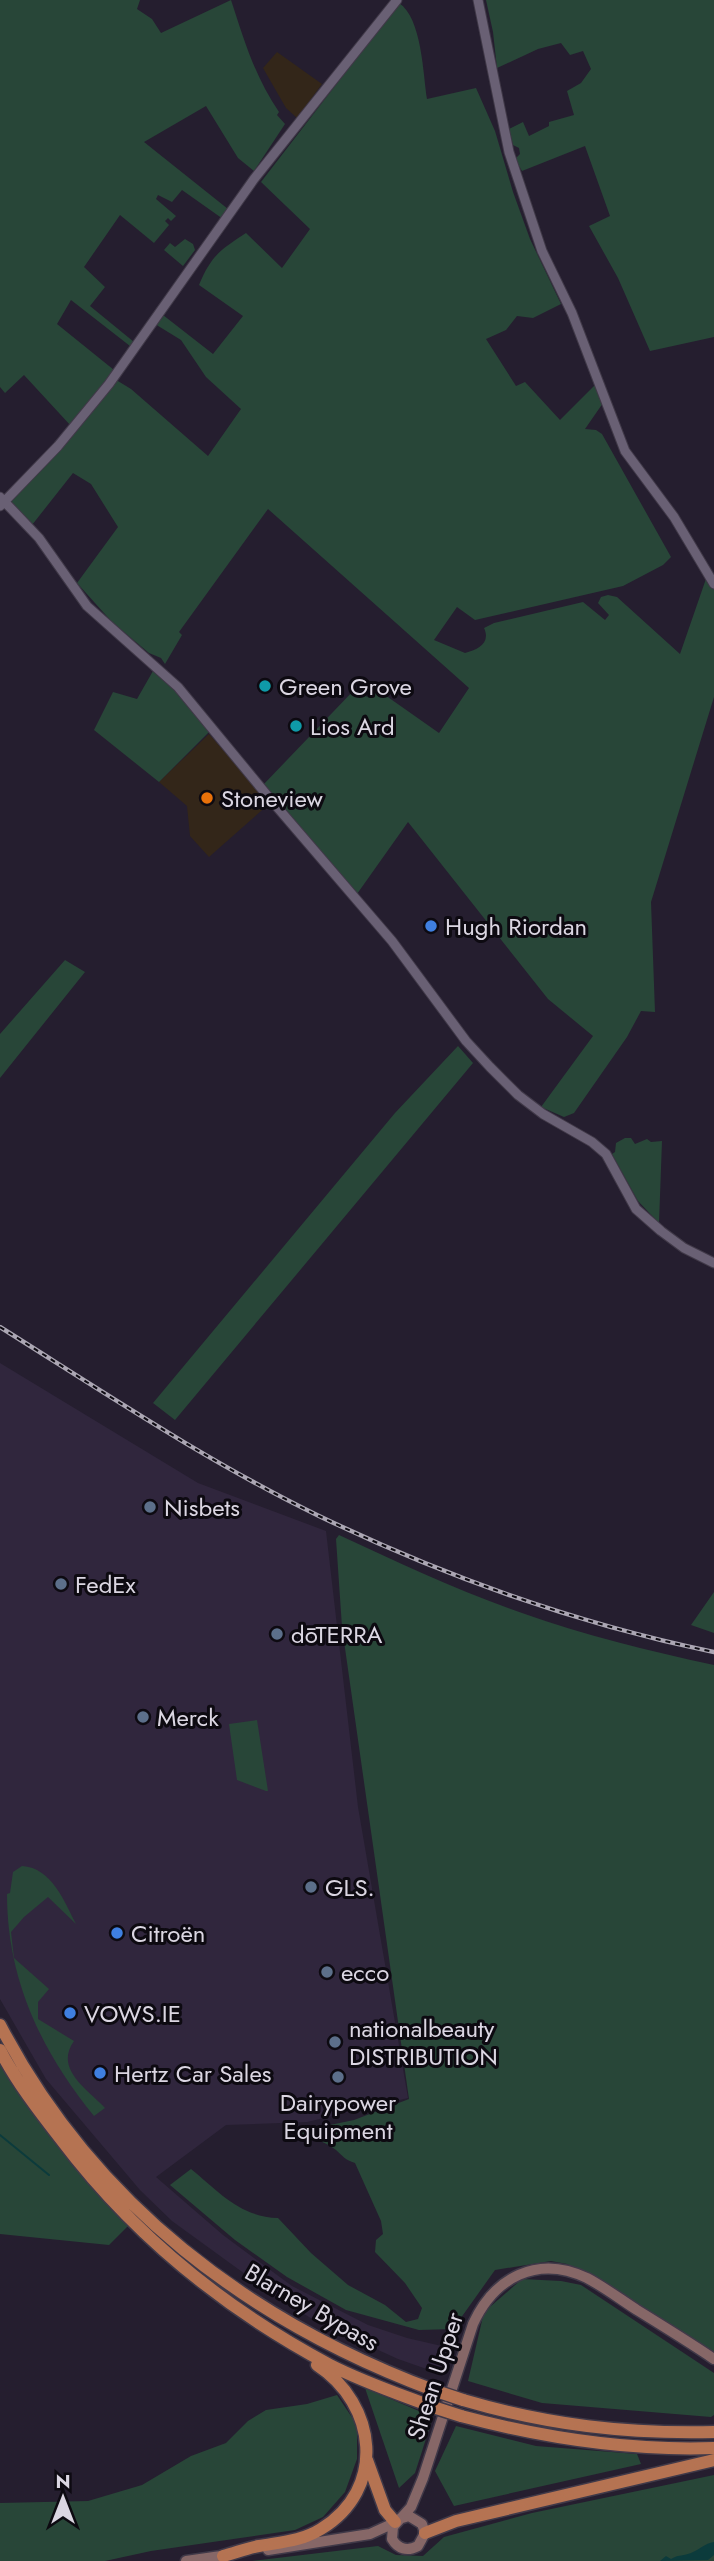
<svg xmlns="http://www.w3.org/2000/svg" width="714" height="2561" font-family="Jost,sans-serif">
<rect width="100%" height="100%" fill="#251e2f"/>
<path fill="#332619" d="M277 52 322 84 297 118 286 108 263 68Z
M209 734 270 803 209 857 190 836 187 806 159 782Z"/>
<path fill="#30263d" d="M0 1363 198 1483 326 1531 358 1807 408 2098 307 2122 226 2125 156 2177 223 2235 292 2286 368 2325 407 2338 446 2347 438 2373 398 2359 319 2323 281 2300 172 2221 140 2190 46 2079 0 1999Z"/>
<path fill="#284638" d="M0 0H140L137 9 152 19 161 33 231 0C244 40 255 77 279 112L277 115 285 124 254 171 238 158 206 106 144 142 228 209 223 219 182 190 172 202 158 195 156 199 176 216 171 221 168 218 165 221 169 225 154 243 120 215 84 267 105 287 90 306 134 342 130 346 71 300 57 324 114 370 71 426 24 375 5 393 0 387Z
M486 0H714V337L650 351 618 278 589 226 610 216 585 146 522 171 515 159 520 154 519 148 513 145 509 129 523 122 529 136 549 126V122L574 115 567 91 581 83 591 69 583 51 570 55 561 43 538 49 497 68 493 32Z
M399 3C422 18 423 74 427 99L476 88 495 131 513 192 530 239 561 304 533 318 517 316 506 330 486 339 516 386 525 382 560 420 596 384 603 403 585 429 596 430 602 434 671 557 663 565 623 586 475 620 457 607 434 640 465 653C478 650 491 643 484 628L494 623 583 602 605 620 609 615 598 603 601 597 608 595 617 597 680 654 708 573 714 584V697L651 902 655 1012 641 1011 627 1037 574 1113 564 1117 541 1107 593 1036 548 999 408 822 357 894 264 784 356 688 367 697 375 688 439 733 469 688 268 509 179 632 182 635 165 664 161 658 149 653 112 622 77 583 118 527 91 484 73 473 32 525 12 505V500L61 450 113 378 131 389 208 456 241 409 206 377 181 340 155 324 163 315 213 354 243 316 199 285C211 256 220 250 246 233L282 268 310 229 261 182Z
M185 239 193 244 195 250 183 266 164 250 170 243 175 247Z
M153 671 175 690 209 732 159 782 94 730 113 692 137 699Z
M65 960 85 972 0 1078V1034Z
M458 1046 473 1063 175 1420 153 1403 395 1113Z
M625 1138H631L635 1144 647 1139 651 1142 662 1141 659 1223 638 1201 612 1154 615 1152 616 1143Z
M339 1535C399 1563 459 1591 522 1613 584 1635 649 1651 714 1665V2353L581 2271 567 2264 551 2261 495 2270 453 2329 419 2330 346 2310 287 2277 235 2240 170 2185 191 2169C218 2191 240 2217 278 2218L311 2253 348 2285 385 2305 406 2322 418 2319 422 2308 405 2283 375 2252 376 2240 383 2234 381 2221 355 2163C345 2160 343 2156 336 2150 324 2141 310 2137 296 2132L354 2120 409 2099 342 1627 336 1539Z
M714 1592V1633L691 1625Z
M257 1720 268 1791H266L237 1780 229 1724Z
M22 1866C52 1868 64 1901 76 1924L48 1897 24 1917 11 1932 14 1958 49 1989 38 2002V2019L74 2041C54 2069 87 2089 105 2108L94 2116C41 2051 7 1979 7 1894L10 1893 13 1872Z
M0 2059C40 2117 79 2175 129 2225L109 2245 0 2234Z
M522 2279 561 2281 581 2285 714 2373V2415L711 2417 542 2403 468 2381 484 2312Z
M365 2388 433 2417 415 2473 399 2488Z
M337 2395 357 2425V2459L345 2492 323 2517 295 2530 151 2551 105 2561H0V2503L88 2501 142 2485 191 2456 226 2443 248 2421 266 2410 307 2404Z
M456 2426 536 2446 637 2454 641 2464 454 2506 435 2471Z
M714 2475V2561H252L378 2546 396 2555 423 2556 444 2537 532 2513Z"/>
<path fill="#0c3b3c" d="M714 2542V2555L708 2560 660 2561 666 2556 671 2559C679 2554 686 2556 693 2552 702 2548 704 2544 714 2542Z"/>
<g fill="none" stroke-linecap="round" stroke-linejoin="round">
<path stroke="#0c3b3c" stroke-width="2" d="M0 2135 49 2175"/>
<g stroke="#403948" stroke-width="11">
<path id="tertiary" d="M478 0 509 152 542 251 572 313 625 451 674 517 714 584
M0 497 39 538 87 606 178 687 271 800 392 941 466 1041 490 1067 518 1095 543 1114 592 1142 606 1154 636 1209 661 1231 684 1248 714 1263
M0 506 58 446 109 384 254 179 397 0"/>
</g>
<g stroke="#403948" stroke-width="13">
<path id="secondary" d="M399 2519 409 2516 422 2524 425 2533 418 2546C407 2552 398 2549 392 2539L393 2527 411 2507 423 2478 473 2324C494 2278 537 2254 587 2278 604 2287 620 2299 637 2310 663 2326 689 2342 714 2359
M268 2550 370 2534 394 2523
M186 2561 228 2555"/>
</g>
<g stroke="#403948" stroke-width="15">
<path id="trunk" d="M0 2025C93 2204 250 2322 436 2391
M0 2050C16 2081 38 2110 60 2138 133 2235 223 2308 330 2365 363 2382 399 2394 433 2407
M463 2400C548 2425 626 2434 714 2432
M461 2416C544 2438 628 2451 714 2448
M367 2460 385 2510 395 2522
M425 2533 456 2521 714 2460
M223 2556C235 2553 247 2548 259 2546 281 2542 302 2541 321 2529 387 2489 377 2404 317 2365"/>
</g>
<use href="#tertiary" stroke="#696074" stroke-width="9"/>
<use href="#secondary" stroke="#866767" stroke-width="10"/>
<use href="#trunk" stroke="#b57352" stroke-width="12"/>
<g stroke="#aba6b3" stroke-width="4.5">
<path id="rail" d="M0 1327C105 1393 208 1462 319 1516 444 1576 578 1624 714 1652"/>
</g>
<use href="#rail" stroke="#0d0a11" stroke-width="2" stroke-dasharray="5" stroke-linecap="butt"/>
<g stroke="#403948" stroke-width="15" stroke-linecap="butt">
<path id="trunk-bridge" d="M436 2391 463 2400
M433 2407 461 2416"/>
</g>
<use href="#trunk-bridge" stroke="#b57352" stroke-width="12"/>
</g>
<g fill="#0f9aa8" stroke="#0d0a11" stroke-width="2.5">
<circle cx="265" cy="686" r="7"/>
<circle cx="296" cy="726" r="7"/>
</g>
<circle fill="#e8710a" stroke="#0d0a11" stroke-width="2.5" cx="207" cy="798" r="7"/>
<g fill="#3f7fe0" stroke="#0d0a11" stroke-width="2.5">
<circle cx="431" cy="926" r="7"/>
<circle cx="117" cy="1933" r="7"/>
<circle cx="70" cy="2013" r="7"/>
<circle cx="100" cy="2073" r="7"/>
</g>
<g fill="#5c6f8a" stroke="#0d0a11" stroke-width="2.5">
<circle cx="150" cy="1507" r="7"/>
<circle cx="61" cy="1584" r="7"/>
<circle cx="277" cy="1634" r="7"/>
<circle cx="143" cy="1717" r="7"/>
<circle cx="311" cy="1887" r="7"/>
<circle cx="327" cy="1972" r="7"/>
<circle cx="335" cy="2042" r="7"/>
<circle cx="338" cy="2077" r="7"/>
</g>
<g text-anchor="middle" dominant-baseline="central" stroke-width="6" stroke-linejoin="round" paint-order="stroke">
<g font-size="24" fill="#dbd6e2" stroke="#0d0a11" text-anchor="start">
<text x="279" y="686">Green Grove</text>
<text x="310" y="726">Lios Ard</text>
<text x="221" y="798">Stoneview</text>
<text x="445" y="926">Hugh Riordan</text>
<text x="164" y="1507">Nisbets</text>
<text x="75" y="1584">FedEx</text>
<text x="291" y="1634">dōTERRA</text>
<text x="157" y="1717">Merck</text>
<text x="325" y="1887">GLS.</text>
<text x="131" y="1933">Citroën</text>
<text x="341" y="1972">ecco</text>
<text x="84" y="2013">VOWS.IE</text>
<text x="349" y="2028">nationalbeauty<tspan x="349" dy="28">DISTRIBUTION</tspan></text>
<text x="114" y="2073">Hertz Car Sales</text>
<text x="338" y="2102" text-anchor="middle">Dairypower<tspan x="338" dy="28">Equipment</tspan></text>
</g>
<g font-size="24" fill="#dbd6e2" stroke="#0d0a11">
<text transform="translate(312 2307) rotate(30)">Blarney Bypass</text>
<text transform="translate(435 2376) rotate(-72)">Shean Upper</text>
</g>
</g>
<g transform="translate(63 2498)" stroke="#0d0a11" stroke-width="5" paint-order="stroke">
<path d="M0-5L12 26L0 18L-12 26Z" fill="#dbd6e2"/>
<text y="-10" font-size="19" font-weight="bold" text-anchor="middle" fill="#dbd6e2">N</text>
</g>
</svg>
